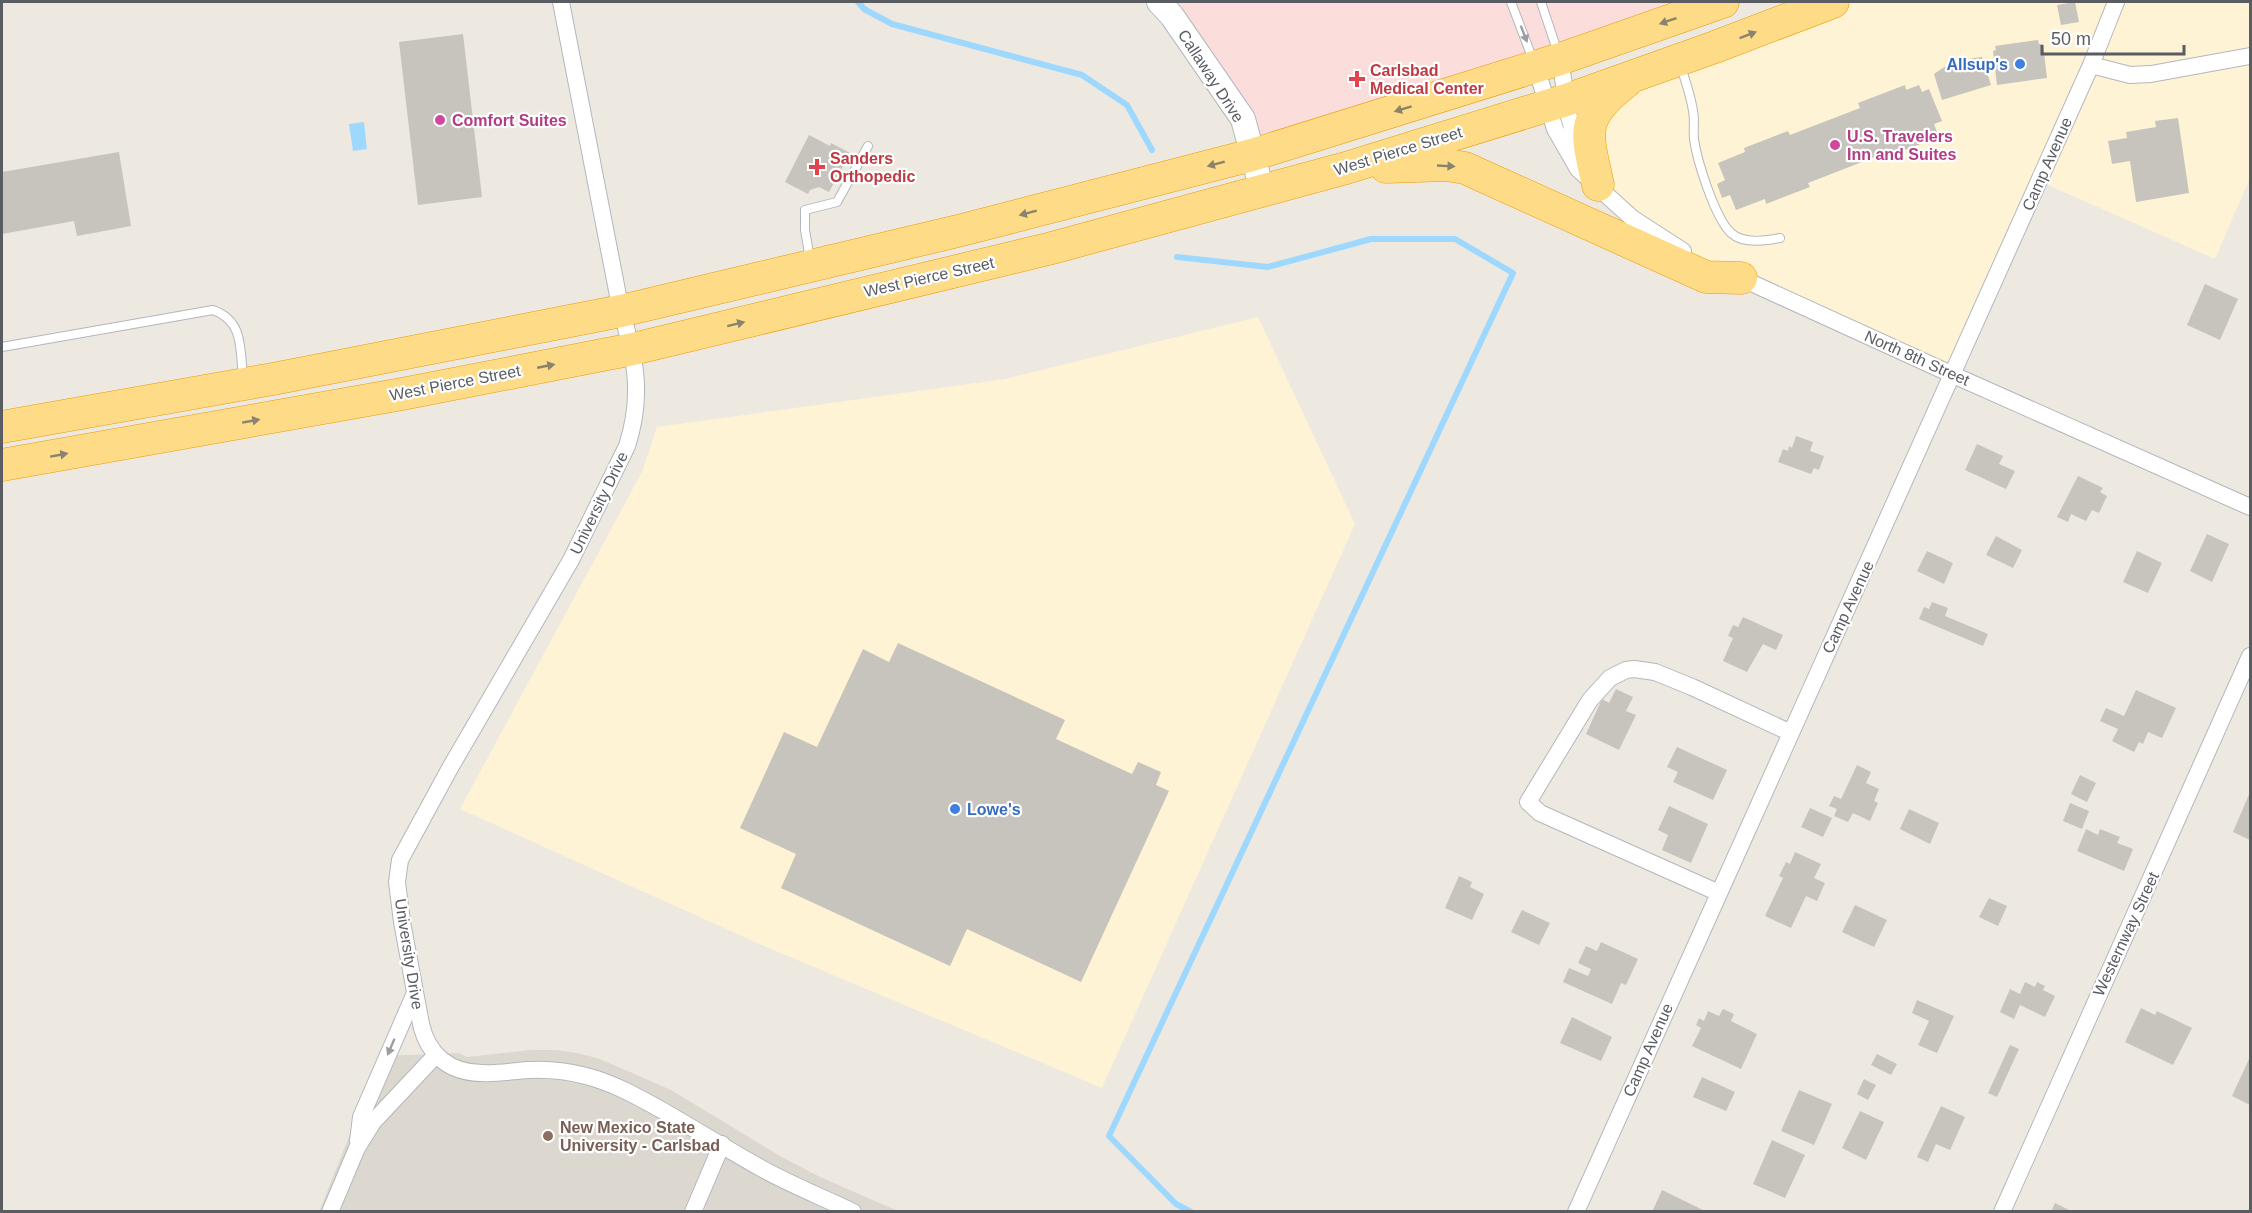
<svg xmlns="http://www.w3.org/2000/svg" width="2252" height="1213" font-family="Helvetica,sans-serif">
<rect width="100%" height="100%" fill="#ede9e1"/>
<path fill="#fef3d4" d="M1833 2H2250V178L2215 259 2039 181 1951 374 1683 251 1616 204 1593 117 1601 104Z
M1258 317 1355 524 1102 1088 764 946 460 809 642 472 657 427 1005 379Z"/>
<path fill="#ddd8cf" d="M531 1050H556L577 1053 597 1058 630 1072 671 1090 780 1156 818 1176 898 1211 319 1212 381 1056 459 1053 467 1057Z"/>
<path fill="#fbdddb" d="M1159 2H1718L1252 155Z"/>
<path fill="#9ed8ff" d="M364 122 367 149 353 151 349 124Z"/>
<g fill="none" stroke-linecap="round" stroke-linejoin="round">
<path stroke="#9ed8ff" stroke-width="6" d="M858 2 864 9 892 24 1082 75 1127 105 1152 150
M1177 257 1268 267 1371 239H1455L1513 273 1109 1136 1176 1204 1191 1212"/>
</g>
<path fill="#c7c4be" d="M2075 2 2079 22 2061 25 2057 5Z
M463 34 482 197 418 205 399 42Z
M2038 40 2039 44H2043L2047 78 1997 85 1993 51 1996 50 1995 46Z
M1982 57 1991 85 1942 100 1934 74 1949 64 1967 59Z
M1905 85 1906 90 1919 85 1922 92 1929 89 1942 121 1934 124 1937 132 1924 138 1926 142 1881 159 1880 155 1808 183 1810 187 1766 204 1765 199 1736 210 1730 195 1722 198 1717 184 1725 180 1718 163 1745 152 1744 148 1788 131 1790 135 1860 108 1858 103Z
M2178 118 2189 193 2136 202 2130 161 2112 164 2108 141 2127 138 2126 132 2156 127 2155 121Z
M809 135 830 146 831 143 850 153 829 192 819 187 810 190 808 194 785 182Z
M119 152 131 226 77 236 74 221 2 234V172Z
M2205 284 2238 299 2220 340 2187 325Z
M1796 436 1813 442 1810 451 1824 456 1819 470 1814 468 1811 474 1778 462 1783 449 1788 451 1789 446 1792 448Z
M1977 444 2003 456 1999 464 2015 471 2006 489 1965 470Z
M2078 476 2103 488 2100 492 2107 496 2099 513 2092 510 2086 521 2071 514 2068 522 2057 517Z
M2207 534 2229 544 2212 582 2190 571Z
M1996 536 2022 550 2013 568 1986 555Z
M1927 551 1953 563 1944 584 1917 571Z
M2137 551 2162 563 2148 593 2123 582Z
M1932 602 1948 608 1945 616 1988 634 1983 646 1919 619 1924 607 1929 609Z
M1743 617 1783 635 1776 650 1763 644 1747 672 1723 661 1733 638 1728 636 1733 625 1738 627Z
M898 643 1065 720 1056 739 1132 774 1138 762 1161 772 1156 785 1169 791 1081 982 967 929 950 966 781 888 796 854 740 828 784 732 817 747 863 649 889 662Z
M1616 689 1633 697 1626 711 1636 715 1619 750 1586 734 1602 699 1609 703Z
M2136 690 2176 708 2162 738 2148 732 2143 744 2139 742 2134 752 2112 741 2118 729 2100 721 2106 708 2124 716Z
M1677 747 1727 770 1713 800 1673 782 1678 772 1667 767Z
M1857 765 1871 772 1866 783 1879 789 1874 801 1878 803 1870 821 1853 813 1848 822 1834 816 1837 809 1829 806 1834 796 1841 799Z
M2080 775 2096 783 2087 802 2071 794Z
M2250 792V840L2233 832Z
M2070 803 2089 811 2082 829 2063 821Z
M1669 806 1708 824 1691 863 1662 850 1668 835 1658 830Z
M1810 808 1832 818 1823 837 1801 827Z
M1909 809 1939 823 1930 844 1900 829Z
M2086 829 2098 835 2100 829 2120 837 2117 843 2133 849 2124 871 2077 851Z
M1795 852 1821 864 1814 878 1825 883 1817 901 1806 896 1791 928 1765 916 1783 878 1779 876 1786 862 1790 864Z
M1459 876 1472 882 1470 887 1484 894 1472 920 1445 908Z
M1989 898 2007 906 1998 926 1979 917Z
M1855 905 1887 920 1874 947 1842 932Z
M1522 910 1550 923 1539 945 1511 932Z
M1601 942 1638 959 1626 985 1621 983 1612 1004 1563 982 1569 968 1588 976 1591 969 1578 963 1586 946 1597 951Z
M2025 982 2035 987 2037 982 2045 986 2043 990 2055 996 2045 1017 2020 1005 2014 1019 2000 1012 2010 989 2020 994Z
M1917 1000 1954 1016 1937 1053 1918 1045 1929 1021 1912 1013Z
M2141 1008 2155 1015 2157 1011 2192 1028 2173 1065 2125 1042Z
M1723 1009 1734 1014 1731 1021 1757 1034 1741 1069 1692 1046 1701 1028 1696 1025 1699 1018 1704 1021 1708 1011 1719 1016Z
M1572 1017 1612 1037 1601 1061 1560 1043Z
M2010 1045 2019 1049 1997 1097 1988 1093Z
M1877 1054 1897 1064 1891 1075 1871 1065Z
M2250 1057V1105L2232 1096Z
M1702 1077 1735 1092 1726 1111 1693 1097Z
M1864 1079 1876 1085 1868 1100 1857 1094Z
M1799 1090 1832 1104 1814 1145 1781 1131Z
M1941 1106 1965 1117 1950 1150 1936 1144 1928 1162 1917 1157Z
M1860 1111 1884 1122 1866 1160 1842 1148Z
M1772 1140 1805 1155 1785 1198 1753 1184Z
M1662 1190 1707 1212H1652Z
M2055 1203 2073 1212H2051Z"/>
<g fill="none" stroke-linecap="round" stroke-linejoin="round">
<g stroke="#b3b7bc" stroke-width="10">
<path id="lane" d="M1511 2 1533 60
M1541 2 1558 53
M1681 66C1685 81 1691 96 1693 111 1695 120 1693 129 1694 139 1697 161 1715 218 1731 233 1743 244 1766 241 1780 238
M810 259 805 230V210L837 202 868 146
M2 347 213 310C244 321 240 349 243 378"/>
</g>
<g stroke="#b3b7bc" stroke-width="18">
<path id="street" d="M561 2 621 311C636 359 643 397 627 446L571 560 450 768 400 860 397 882 402 922 421 1024C428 1055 450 1073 482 1073 497 1074 513 1071 528 1070 546 1069 568 1071 586 1076 614 1083 640 1098 665 1112 696 1130 727 1149 759 1167 789 1184 822 1197 853 1212
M1560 59 1569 117 1580 153
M2091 65 2130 75 2151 74 2250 56
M1536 67 1555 129 1578 169 1632 218 1683 251
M1734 275 1951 374 2250 507
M1719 893 1540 813 1528 802 1590 700 1610 678 1626 670 1634 669 1655 672 1692 687 1791 733
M358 1141 361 1117 415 993
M330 1212 357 1148 373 1122 435 1056
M693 1212 722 1144
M1576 1212 2091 65 2116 2
M2002 1212 2250 656"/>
</g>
<g stroke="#b4b8be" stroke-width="26">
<path id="secondary" d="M1159 2 1172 16 1243 119 1262 190"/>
</g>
<g stroke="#ed9b00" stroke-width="33">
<path id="highway" d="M1386 167 1447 165 1465 168 1706 277 1741 278
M1598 185C1587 133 1578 119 1626 82
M2 427 273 379 621 311 962 230 1252 155 1560 59 1723 2
M2 465 402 394 633 349 1052 248 1346 168 1566 100 1715 47 1833 2"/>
</g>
<use href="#lane" stroke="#fff" stroke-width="8"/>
<use href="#street" stroke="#fff" stroke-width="16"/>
<use href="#secondary" stroke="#fff" stroke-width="24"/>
<use href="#highway" stroke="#fddb87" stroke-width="32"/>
</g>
<defs><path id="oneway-solid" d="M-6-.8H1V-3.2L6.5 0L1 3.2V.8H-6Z" transform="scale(1.5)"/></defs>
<g fill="#8a836d">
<use href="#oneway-solid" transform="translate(1668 21) rotate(161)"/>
<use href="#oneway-solid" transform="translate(1748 35) rotate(-21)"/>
<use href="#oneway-solid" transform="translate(1403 109) rotate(163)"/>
<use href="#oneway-solid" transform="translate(1216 164) rotate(165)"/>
<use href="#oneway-solid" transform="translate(1446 166) rotate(3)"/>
<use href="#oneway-solid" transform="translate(1028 213) rotate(165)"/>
<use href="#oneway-solid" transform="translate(736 324) rotate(-14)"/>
<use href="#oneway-solid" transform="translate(546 366) rotate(-11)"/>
<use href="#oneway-solid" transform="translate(251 421) rotate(-10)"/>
<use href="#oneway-solid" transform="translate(59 455) rotate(-10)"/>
</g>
<g fill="#9b9ea1">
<use href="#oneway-solid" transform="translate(1524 34) rotate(69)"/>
<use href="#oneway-solid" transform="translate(391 1047) rotate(113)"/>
</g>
<g fill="#3f7fe0" stroke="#fff" stroke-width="2">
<circle cx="2020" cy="64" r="6"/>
<circle cx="955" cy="809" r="6"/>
</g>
<g fill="#e0444e" stroke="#fff" stroke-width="2">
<path d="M1354 70h6v6h6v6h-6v6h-6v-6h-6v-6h6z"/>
<path d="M814 158h6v6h6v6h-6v6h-6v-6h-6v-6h6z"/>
</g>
<g fill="#d1479c" stroke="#fff" stroke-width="2">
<circle cx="440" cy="120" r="6"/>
<circle cx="1835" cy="145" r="6"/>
</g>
<circle fill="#8d6e63" stroke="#fff" stroke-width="2" cx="548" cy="1136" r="6"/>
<g text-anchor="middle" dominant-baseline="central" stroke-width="4.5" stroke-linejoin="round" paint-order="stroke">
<g font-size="16" font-weight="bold" fill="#366cbe" stroke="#fff" text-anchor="end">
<text x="2008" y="64">Allsup's</text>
<text x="967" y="809" text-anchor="start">Lowe's</text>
</g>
<g font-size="16" font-weight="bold" fill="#be3a42" stroke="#fff" text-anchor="start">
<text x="1370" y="70">Carlsbad<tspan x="1370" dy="18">Medical Center</tspan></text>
<text x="830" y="158">Sanders<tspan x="830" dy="18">Orthopedic</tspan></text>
</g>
<g font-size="16" fill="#595d62" stroke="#fff">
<text transform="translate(1211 76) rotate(57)">Callaway Drive</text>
<text transform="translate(1398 151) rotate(-17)">West Pierce Street</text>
<text transform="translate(2047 164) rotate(-66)">Camp Avenue</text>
<text transform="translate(929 277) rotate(-13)">West Pierce Street</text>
<text transform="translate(1917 358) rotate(24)">North 8th Street</text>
<text transform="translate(455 383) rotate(-11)">West Pierce Street</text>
<text transform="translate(599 503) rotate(-64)">University Drive</text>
<text transform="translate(1848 607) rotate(-65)">Camp Avenue</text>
<text transform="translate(2126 934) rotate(-65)">Westernway Street</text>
<text transform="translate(409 954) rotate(81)">University Drive</text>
<text transform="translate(1648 1050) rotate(-66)">Camp Avenue</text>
</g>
<g font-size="16" font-weight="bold" fill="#b23c85" stroke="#fff" text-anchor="start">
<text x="452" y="120">Comfort Suites</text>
<text x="1847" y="136">U.S. Travelers<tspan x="1847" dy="18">Inn and Suites</tspan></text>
</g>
<g font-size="16" font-weight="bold" fill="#785e54" stroke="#fff" text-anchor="start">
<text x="560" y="1127">New Mexico State<tspan x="560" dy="18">University - Carlsbad</tspan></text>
</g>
</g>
<rect width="2252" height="1213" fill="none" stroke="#595d62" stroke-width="6"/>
<path d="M2042 45v9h142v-9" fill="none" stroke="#595d62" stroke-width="3"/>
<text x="2051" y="45" font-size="18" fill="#595d62" stroke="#ffffff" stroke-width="4.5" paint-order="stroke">50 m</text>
</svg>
